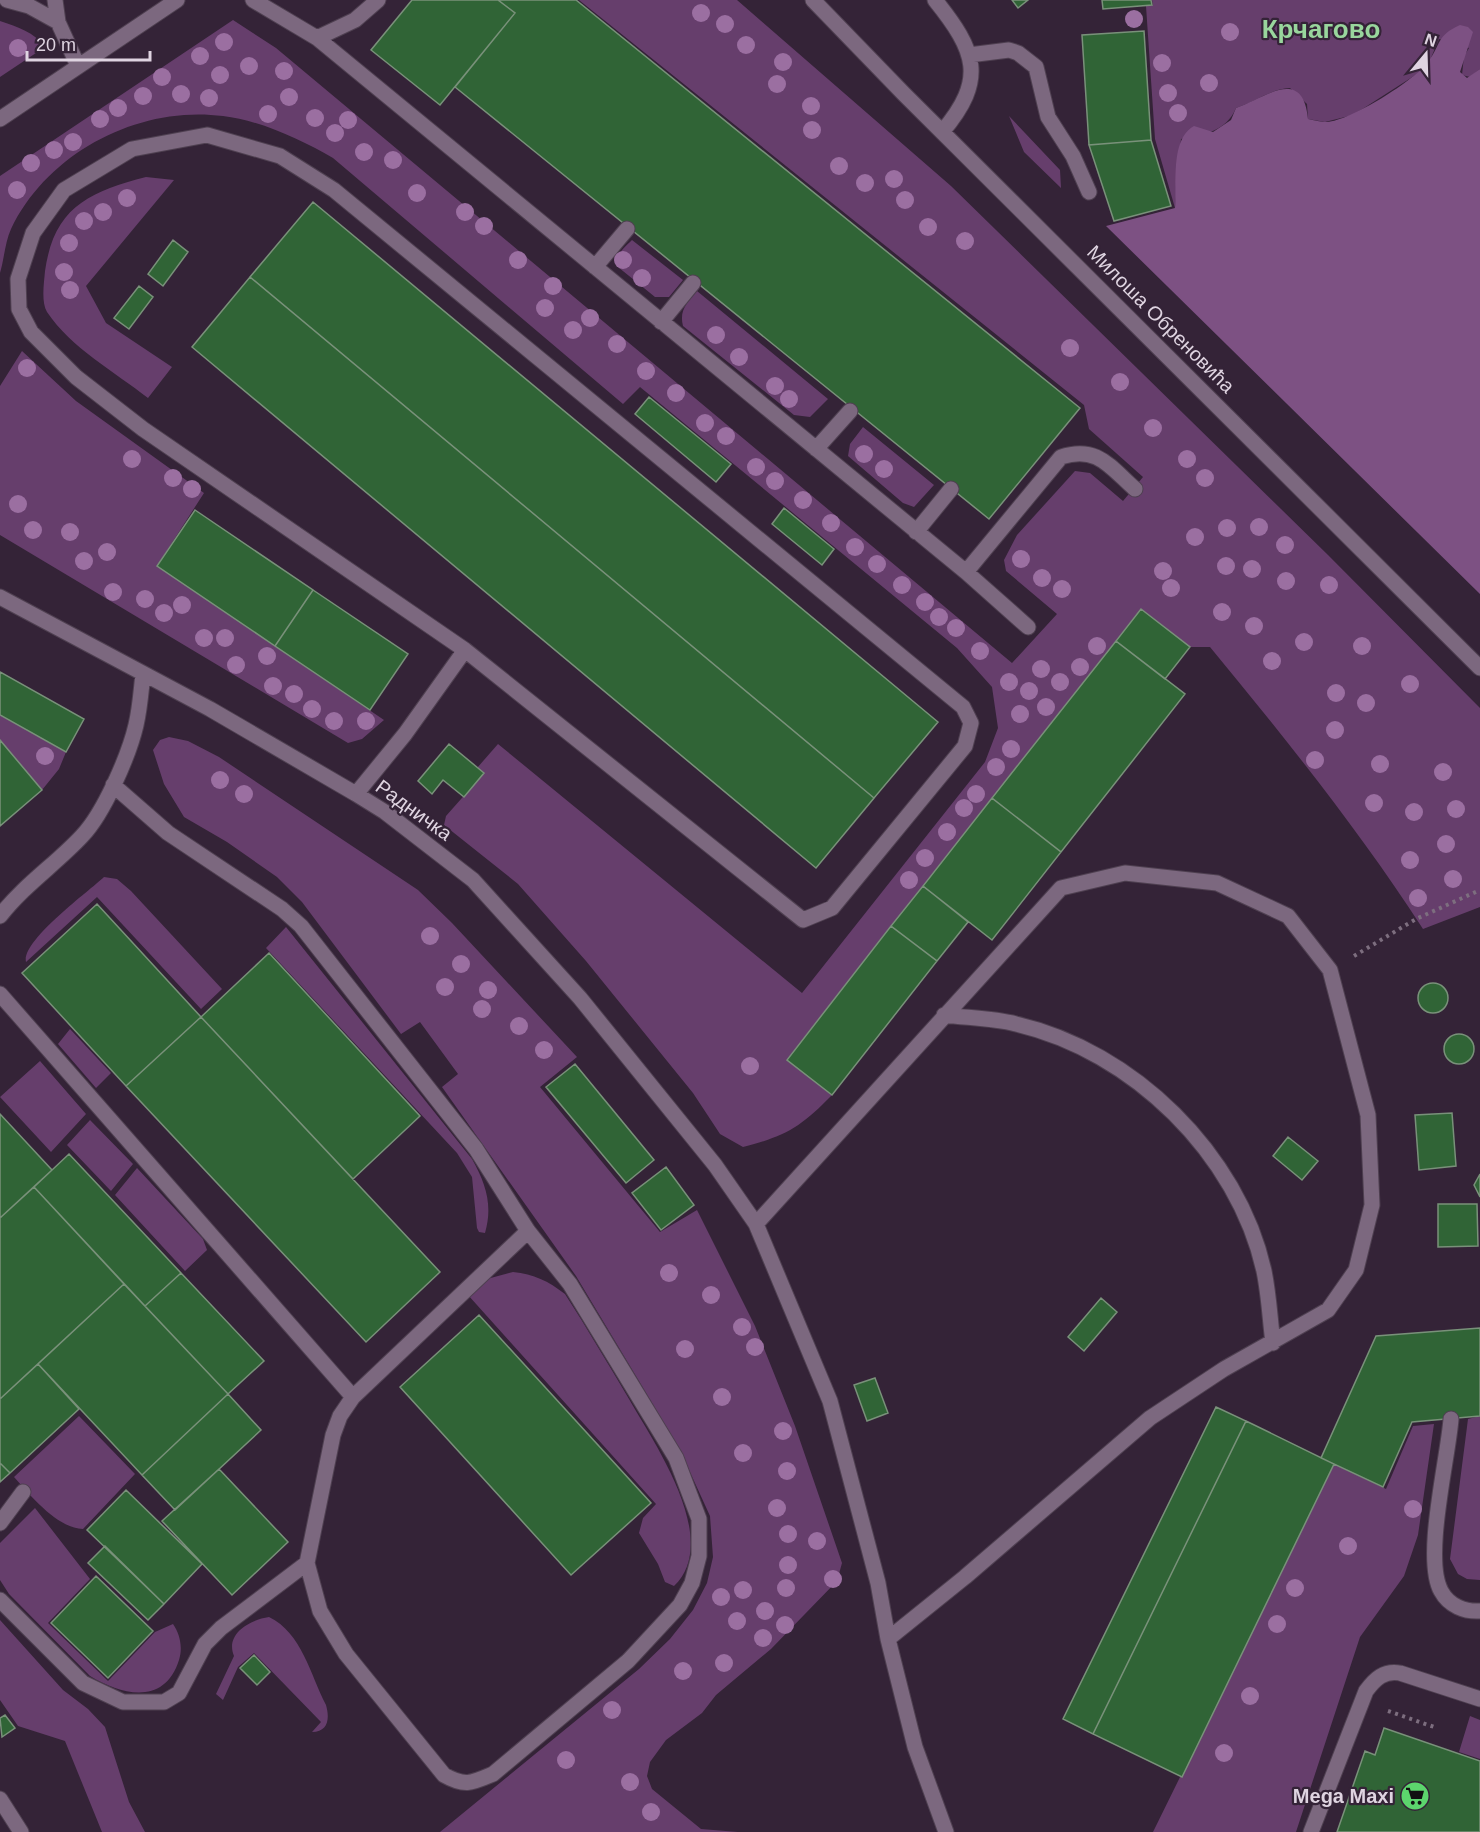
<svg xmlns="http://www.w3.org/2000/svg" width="1480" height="1832" font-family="Arial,sans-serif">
<rect width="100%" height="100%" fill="#342337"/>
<path fill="#663e6c" d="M579 0H737L951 186 1328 555 1480 708V907L1423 929C1359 830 1285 738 1210 647H1190L1141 609 787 1060 832 1095C801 1127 786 1136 743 1147L720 1134 693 1093 586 961 518 884 444 825 446 816 484 773 477 768 498 744 802 993 985 762 998 728 992 687 957 648 640 387 623 404 333 158C302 140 259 120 223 116 139 105 48 152 11 229 5 242 4 260 0 273V176L233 20 276 48 1012 663 1057 614 1006 571 1004 560 1017 535 1075 471 1090 473 1123 501 1143 477 1089 429 1084 405Z
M1152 0H1480V69L1470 77 1462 75 1464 56 1469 48 1439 39 1430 60 1417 74 1353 115 1325 122 1308 119 1307 104 1290 88C1271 89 1254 102 1236 108 1226 132 1204 134 1181 139L1175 208 1155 139 1146 6 1153 5Z
M0 21C18 27 34 32 45 47L0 77Z
M1009 116 1060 170 1061 188 1024 152Z
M146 177 174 180 86 286 106 323 172 367 148 398C115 372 71 348 47 312 41 302 44 283 45 271 54 208 88 192 146 177Z
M632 240 683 280 669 297H655L618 267C614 255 624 248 632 240Z
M697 291 828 399 810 417 794 415 683 326C679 310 687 303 697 291Z
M22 351 76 401 204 493 157 566 384 720 362 739 348 743 0 535V386Z
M863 427 934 485 914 507 903 503 848 456 850 444Z
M0 715 66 752 59 769 42 790 0 740Z
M169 737 188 741 219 757 418 890 452 923 577 1057 540 1087 660 1232 697 1210 755 1326 795 1426 842 1563 837 1581 771 1649 716 1695 702 1713 666 1740 650 1762 647 1776 652 1789 701 1829 738 1832H440L639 1669 670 1639 693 1610 707 1583 713 1557 710 1516 679 1448 576 1276 442 1087 458 1074 420 1022 401 1034 302 902 277 877 227 842 184 817 164 784 153 750 160 740Z
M104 877 117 879 131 891 222 989 201 1009 97 897 26 962C21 941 88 892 104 877Z
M286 927 472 1159C486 1184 493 1205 485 1233L479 1232 477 1228 472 1177 457 1153 266 948Z
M70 1029 111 1073 96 1088 58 1044Z
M40 1061 86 1114 51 1152 0 1097Z
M90 1120 133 1164 111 1191 67 1145Z
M137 1168 203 1239 207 1250 185 1271 115 1195Z
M513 1272C534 1274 548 1281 565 1294 587 1328 608 1364 629 1399 654 1443 722 1540 674 1586L665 1582 658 1564 639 1533 643 1518 656 1504 468 1295 487 1279Z
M79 1416 135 1474 83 1529C57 1528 31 1496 14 1477Z
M1480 1416V1580L1467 1579 1458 1574 1450 1559 1468 1419Z
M1434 1424 1418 1535 1404 1576 1360 1637 1296 1832H1153L1334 1464 1386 1489 1413 1426Z
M35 1508 90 1579 48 1623 108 1681 155 1632 173 1624C180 1634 183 1648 179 1660 165 1705 123 1696 90 1676L9 1594 0 1580V1543Z
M269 1617C302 1633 310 1674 326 1705 330 1719 328 1732 312 1732L321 1722 254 1653 238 1667 223 1700 216 1694 234 1656C225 1634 249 1620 269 1617Z
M0 1620 63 1690 88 1709 105 1727 129 1802 145 1832H102L65 1741 18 1726 0 1700Z
M1470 1716 1480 1720V1759L1459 1752Z"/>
<path fill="#7d5183" d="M1460 25 1468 27 1473 32 1460 72 1467 78 1480 69V594L1106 226 1175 208C1177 184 1170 139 1194 126L1213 132 1231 120 1236 108C1266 97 1303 66 1308 119 1314 120 1321 122 1327 122 1350 121 1415 80 1428 62 1442 43 1436 36 1460 25Z"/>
<path fill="#306436" stroke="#79917a" stroke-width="1.5" d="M412 0H498L515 13 440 105 371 50Z
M498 0H576L1080 408 989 519 455 87 515 13Z
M1012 0H1028L1018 8Z
M1102 0H1151L1152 5 1103 9Z
M1144 31 1151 140 1089 145 1082 35Z
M1151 140 1171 206 1114 221 1089 145Z
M313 202 938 722 874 798 250 277Z
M173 240 188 252 163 286 148 274Z
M250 277 874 798 816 868 192 347Z
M139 286 153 297 129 329 114 318Z
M649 397 731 464 716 482 635 414Z
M784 508 834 549 822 565 772 524Z
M195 510 313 590 275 646 157 566Z
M313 590 408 654 370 710 275 646Z
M1141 609 1190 647 1165 679 1116 641Z
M1116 641 1185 694 1061 852 992 798Z
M0 672 84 719 66 752 0 715Z
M0 740 42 790 0 826Z
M449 744 484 773 464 797 443 780 432 794 418 781Z
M992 798 1061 852 992 940 923 886Z
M923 886 968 922 937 961 891 926Z
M97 904 201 1017 126 1086 22 973Z
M891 926 937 961 832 1095 787 1060Z
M269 953 420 1116 353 1179 201 1017Z
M1418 998a15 15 0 1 1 30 0a15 15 0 1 1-30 0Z
M201 1017 440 1272 366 1342 126 1086Z
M1444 1049a15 15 0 1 1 30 0a15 15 0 1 1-30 0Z
M575 1064 654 1160 626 1183 546 1087Z
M1452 1113 1456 1166 1419 1170 1415 1115Z
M0 1114 52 1170 0 1218Z
M1288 1137 1318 1161 1302 1180 1273 1156Z
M69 1154 181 1273 145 1306 34 1187Z
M666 1167 694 1205 661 1230 632 1193Z
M1480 1174V1197L1474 1185Z
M34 1187 124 1284 0 1399V1218Z
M1438 1204H1477L1478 1246 1438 1247Z
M181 1273 264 1361 228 1394 145 1306Z
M124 1284 228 1394 142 1475 38 1364Z
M1101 1298 1117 1312 1084 1351 1068 1337Z
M479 1315 651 1503 571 1575 400 1387Z
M1480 1328V1416L1412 1422 1383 1487 1321 1458 1376 1336Z
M38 1364 79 1409 10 1473 0 1463V1399Z
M875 1378 888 1413 867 1421 854 1385Z
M228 1394 261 1430 175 1510 142 1475Z
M1216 1407 1246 1421 1093 1734 1063 1719Z
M1246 1421 1334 1464 1182 1777 1093 1734Z
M0 1463 10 1473 0 1482Z
M219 1469 288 1542 232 1595 162 1521Z
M126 1490 202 1564 164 1604 87 1530Z
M105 1546 164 1604 148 1620 88 1563Z
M96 1576 153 1631 108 1678 51 1623Z
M254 1655 270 1672 257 1685 240 1668Z
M5 1715 15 1728 2 1737 0 1718Z
M1384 1728 1480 1761V1832H1337L1365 1751 1375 1755Z"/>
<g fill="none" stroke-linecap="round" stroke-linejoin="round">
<g stroke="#4f4051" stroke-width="17">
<path id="minor" d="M7 0 29 6 58 22
M55 0 58 22 78 66
M253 0 317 38 966 572 1028 627
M813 0 904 94 1480 668
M935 0C976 51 987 79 942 132
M317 38 355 20 378 0
M969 55 1009 50 1018 53 1036 67 1048 117 1073 156 1089 192
M0 119 177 0
M207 135 280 156 334 190 963 707 971 723 965 746 832 908 803 920 465 650 143 429 76 377 31 332 19 309 18 279 33 233 64 190 132 149Z
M595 267 627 229
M661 322 693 283
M816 449 850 411
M916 532 951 489
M966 572 1061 457C1097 445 1110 467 1135 489
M0 597 210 709 356 794 385 812 473 880 580 998 715 1165 756 1224 830 1401 878 1583 888 1639 915 1747 946 1832
M356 794 405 734 465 650
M0 916C24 885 56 864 82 836 104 813 129 755 136 725 140 708 141 691 143 674
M0 994 353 1397 340 1416 333 1435 307 1563 320 1611 346 1654 444 1775C465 1787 472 1783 493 1774L628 1661 680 1605 692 1583 699 1556V1519L676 1458 570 1284 528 1231 476 1149 301 926 282 909 168 833 113 785
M944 1015C968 1018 993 1018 1016 1024 1133 1051 1238 1154 1264 1271 1269 1295 1270 1320 1273 1343
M756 1224 1061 888 1125 873 1217 883 1288 916 1330 970 1368 1115 1372 1205 1356 1270 1328 1310 1224 1369 1150 1418 965 1577 888 1639
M353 1397 528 1231
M1451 1419C1448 1459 1423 1558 1441 1591 1449 1606 1465 1612 1480 1611
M0 1523 23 1492
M0 1600 83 1683 123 1702H164L179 1693 205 1644 221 1628 307 1563
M0 1799 21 1832
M1311 1832 1366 1691C1375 1679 1384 1670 1400 1673L1480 1699"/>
</g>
<path stroke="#7d6e7f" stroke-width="4" stroke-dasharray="3 4.5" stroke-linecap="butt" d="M1354 956 1416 919 1480 890
M1388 1711 1437 1728"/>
<use href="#minor" stroke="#7c687f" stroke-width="15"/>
</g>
<g fill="#9b6fa1">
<circle cx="701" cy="13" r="9"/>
<circle cx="1134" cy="19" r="9"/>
<circle cx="725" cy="24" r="9"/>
<circle cx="1230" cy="32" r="9"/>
<circle cx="224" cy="42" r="9"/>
<circle cx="746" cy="45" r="9"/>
<circle cx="18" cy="48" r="9"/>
<circle cx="200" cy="56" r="9"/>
<circle cx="783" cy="62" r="9"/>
<circle cx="1162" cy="63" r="9"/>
<circle cx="249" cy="66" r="9"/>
<circle cx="284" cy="71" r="9"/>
<circle cx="220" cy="75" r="9"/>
<circle cx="162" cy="77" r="9"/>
<circle cx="1209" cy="83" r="9"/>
<circle cx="777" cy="84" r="9"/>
<circle cx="1168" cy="93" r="9"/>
<circle cx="181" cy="94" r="9"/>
<circle cx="143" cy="96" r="9"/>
<circle cx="289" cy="97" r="9"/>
<circle cx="209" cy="98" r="9"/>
<circle cx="811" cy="106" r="9"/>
<circle cx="118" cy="108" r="9"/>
<circle cx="1178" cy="113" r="9"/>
<circle cx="268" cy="114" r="9"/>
<circle cx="315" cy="118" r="9"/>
<circle cx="100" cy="119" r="9"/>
<circle cx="348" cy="120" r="9"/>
<circle cx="812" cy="130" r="9"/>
<circle cx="335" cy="133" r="9"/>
<circle cx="73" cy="142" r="9"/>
<circle cx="54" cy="150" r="9"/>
<circle cx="364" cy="152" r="9"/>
<circle cx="393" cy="160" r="9"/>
<circle cx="31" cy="163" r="9"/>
<circle cx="839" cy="166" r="9"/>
<circle cx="894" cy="179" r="9"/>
<circle cx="865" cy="183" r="9"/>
<circle cx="17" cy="190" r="9"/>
<circle cx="417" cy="193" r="9"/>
<circle cx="127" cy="198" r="9"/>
<circle cx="905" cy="200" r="9"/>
<circle cx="103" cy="212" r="9"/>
<circle cx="465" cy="212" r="9"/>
<circle cx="84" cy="221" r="9"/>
<circle cx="484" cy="226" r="9"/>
<circle cx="928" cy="227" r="9"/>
<circle cx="965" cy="241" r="9"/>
<circle cx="69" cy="243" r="9"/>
<circle cx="518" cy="260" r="9"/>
<circle cx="623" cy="260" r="9"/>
<circle cx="64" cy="272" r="9"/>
<circle cx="642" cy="278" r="9"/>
<circle cx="553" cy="286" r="9"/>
<circle cx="70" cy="290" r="9"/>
<circle cx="545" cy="308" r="9"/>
<circle cx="590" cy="318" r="9"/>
<circle cx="573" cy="330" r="9"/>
<circle cx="716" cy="335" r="9"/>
<circle cx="617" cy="344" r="9"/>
<circle cx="1070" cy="348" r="9"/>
<circle cx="739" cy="357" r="9"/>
<circle cx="27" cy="368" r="9"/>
<circle cx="646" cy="371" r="9"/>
<circle cx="1120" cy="382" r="9"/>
<circle cx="775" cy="386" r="9"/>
<circle cx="676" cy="393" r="9"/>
<circle cx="789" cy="399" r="9"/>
<circle cx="705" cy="423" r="9"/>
<circle cx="1153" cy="428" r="9"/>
<circle cx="726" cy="436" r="9"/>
<circle cx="864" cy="454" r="9"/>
<circle cx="132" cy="459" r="9"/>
<circle cx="1187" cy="459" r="9"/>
<circle cx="756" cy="467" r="9"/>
<circle cx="884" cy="469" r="9"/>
<circle cx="173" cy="478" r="9"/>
<circle cx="1205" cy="478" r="9"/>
<circle cx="775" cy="481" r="9"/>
<circle cx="192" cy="489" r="9"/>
<circle cx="803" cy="500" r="9"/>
<circle cx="18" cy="504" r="9"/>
<circle cx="831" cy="523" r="9"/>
<circle cx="1259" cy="527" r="9"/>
<circle cx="1227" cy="528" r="9"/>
<circle cx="33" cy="530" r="9"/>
<circle cx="70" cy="532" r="9"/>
<circle cx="1195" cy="537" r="9"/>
<circle cx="1285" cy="545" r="9"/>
<circle cx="855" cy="547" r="9"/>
<circle cx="107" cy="552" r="9"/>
<circle cx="1021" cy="559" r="9"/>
<circle cx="84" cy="561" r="9"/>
<circle cx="877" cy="564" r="9"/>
<circle cx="1226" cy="566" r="9"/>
<circle cx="1252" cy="569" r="9"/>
<circle cx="1163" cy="571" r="9"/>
<circle cx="1042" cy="578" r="9"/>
<circle cx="1286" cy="581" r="9"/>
<circle cx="902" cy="585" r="9"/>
<circle cx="1329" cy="585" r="9"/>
<circle cx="1171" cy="588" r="9"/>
<circle cx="1062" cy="589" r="9"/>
<circle cx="113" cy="592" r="9"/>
<circle cx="145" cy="599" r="9"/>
<circle cx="925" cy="602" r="9"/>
<circle cx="182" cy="605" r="9"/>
<circle cx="1222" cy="612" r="9"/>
<circle cx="164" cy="613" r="9"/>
<circle cx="939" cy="617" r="9"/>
<circle cx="1254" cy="626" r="9"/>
<circle cx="956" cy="628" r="9"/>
<circle cx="204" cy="638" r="9"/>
<circle cx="225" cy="638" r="9"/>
<circle cx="1304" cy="642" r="9"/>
<circle cx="1097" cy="646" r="9"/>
<circle cx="1362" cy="646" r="9"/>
<circle cx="980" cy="651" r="9"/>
<circle cx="267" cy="656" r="9"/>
<circle cx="1272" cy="661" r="9"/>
<circle cx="236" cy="665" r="9"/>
<circle cx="1080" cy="667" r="9"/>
<circle cx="1041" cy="669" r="9"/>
<circle cx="1009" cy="682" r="9"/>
<circle cx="1060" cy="682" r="9"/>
<circle cx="1410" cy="684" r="9"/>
<circle cx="273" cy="686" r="9"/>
<circle cx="1029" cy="691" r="9"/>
<circle cx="1336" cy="693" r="9"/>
<circle cx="294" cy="694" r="9"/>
<circle cx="1366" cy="703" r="9"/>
<circle cx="1046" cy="707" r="9"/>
<circle cx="312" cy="709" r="9"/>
<circle cx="1020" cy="714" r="9"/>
<circle cx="334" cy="721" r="9"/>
<circle cx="366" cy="721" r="9"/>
<circle cx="1335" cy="730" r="9"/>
<circle cx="1011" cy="749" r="9"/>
<circle cx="45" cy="756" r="9"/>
<circle cx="1315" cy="760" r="9"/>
<circle cx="1380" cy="764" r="9"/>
<circle cx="996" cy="767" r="9"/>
<circle cx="1443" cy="772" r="9"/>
<circle cx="220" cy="780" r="9"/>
<circle cx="244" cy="794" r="9"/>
<circle cx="976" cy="794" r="9"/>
<circle cx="1374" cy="803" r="9"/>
<circle cx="964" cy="808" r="9"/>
<circle cx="1456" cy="809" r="9"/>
<circle cx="1414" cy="812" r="9"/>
<circle cx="947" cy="832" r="9"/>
<circle cx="1446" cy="844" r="9"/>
<circle cx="925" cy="858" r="9"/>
<circle cx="1410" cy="860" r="9"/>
<circle cx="1453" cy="879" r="9"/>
<circle cx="909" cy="880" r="9"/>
<circle cx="1418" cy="898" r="9"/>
<circle cx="430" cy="936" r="9"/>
<circle cx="461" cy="964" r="9"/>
<circle cx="445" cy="987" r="9"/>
<circle cx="488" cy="990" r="9"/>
<circle cx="482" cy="1009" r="9"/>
<circle cx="519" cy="1026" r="9"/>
<circle cx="544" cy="1050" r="9"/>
<circle cx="750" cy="1066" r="9"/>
<circle cx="669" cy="1273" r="9"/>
<circle cx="711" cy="1295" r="9"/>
<circle cx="742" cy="1327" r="9"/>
<circle cx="755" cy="1347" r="9"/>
<circle cx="685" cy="1349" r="9"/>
<circle cx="722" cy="1397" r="9"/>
<circle cx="783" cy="1431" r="9"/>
<circle cx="743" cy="1453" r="9"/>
<circle cx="787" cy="1471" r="9"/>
<circle cx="777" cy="1508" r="9"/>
<circle cx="1413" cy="1509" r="9"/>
<circle cx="788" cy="1534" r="9"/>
<circle cx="817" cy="1541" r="9"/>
<circle cx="1348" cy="1546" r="9"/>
<circle cx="788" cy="1565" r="9"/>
<circle cx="833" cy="1579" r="9"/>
<circle cx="786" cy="1588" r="9"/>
<circle cx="1295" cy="1588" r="9"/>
<circle cx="743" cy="1590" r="9"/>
<circle cx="721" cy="1597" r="9"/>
<circle cx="765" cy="1611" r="9"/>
<circle cx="737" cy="1621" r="9"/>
<circle cx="1277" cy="1624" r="9"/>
<circle cx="785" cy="1625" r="9"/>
<circle cx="763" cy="1638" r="9"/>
<circle cx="724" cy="1663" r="9"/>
<circle cx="683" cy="1671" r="9"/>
<circle cx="1250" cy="1696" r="9"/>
<circle cx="612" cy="1710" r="9"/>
<circle cx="1224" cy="1753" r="9"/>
<circle cx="566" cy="1760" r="9"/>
<circle cx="630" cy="1782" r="9"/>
<circle cx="651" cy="1812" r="9"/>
</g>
<defs>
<g id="supermarket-disc" transform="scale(1.5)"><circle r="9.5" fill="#5cd56d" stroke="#342337"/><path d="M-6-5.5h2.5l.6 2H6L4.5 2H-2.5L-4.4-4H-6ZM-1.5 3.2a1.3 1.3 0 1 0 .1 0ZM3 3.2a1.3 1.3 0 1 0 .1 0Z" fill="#111"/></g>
</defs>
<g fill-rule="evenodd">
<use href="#supermarket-disc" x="1415" y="1796"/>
</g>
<g text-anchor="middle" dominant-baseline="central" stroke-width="4.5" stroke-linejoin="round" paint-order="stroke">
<g font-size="20" fill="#dfd4e1" stroke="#342337">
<text transform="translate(1161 319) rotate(45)">Милоша Обреновића</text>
<text transform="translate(414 810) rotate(36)">Радничка</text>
</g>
<g font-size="20" font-weight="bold" fill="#dfd4e1" stroke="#342337" text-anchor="end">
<text x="1394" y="1796">Mega Maxi</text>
</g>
<g font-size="26" font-weight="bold" fill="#99d69d" stroke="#342337">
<text x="1321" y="29">Крчагово</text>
</g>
</g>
<g transform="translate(1426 54) rotate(19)" stroke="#342337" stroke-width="4.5" paint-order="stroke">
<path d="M0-4.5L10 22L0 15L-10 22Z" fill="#dfd4e1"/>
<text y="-9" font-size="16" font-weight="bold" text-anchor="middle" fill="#dfd4e1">N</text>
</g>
<path d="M27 51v9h123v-9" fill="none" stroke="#dfd4e1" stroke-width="3"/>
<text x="36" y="51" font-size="18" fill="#dfd4e1" stroke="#342337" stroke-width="4.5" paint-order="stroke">20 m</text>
</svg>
